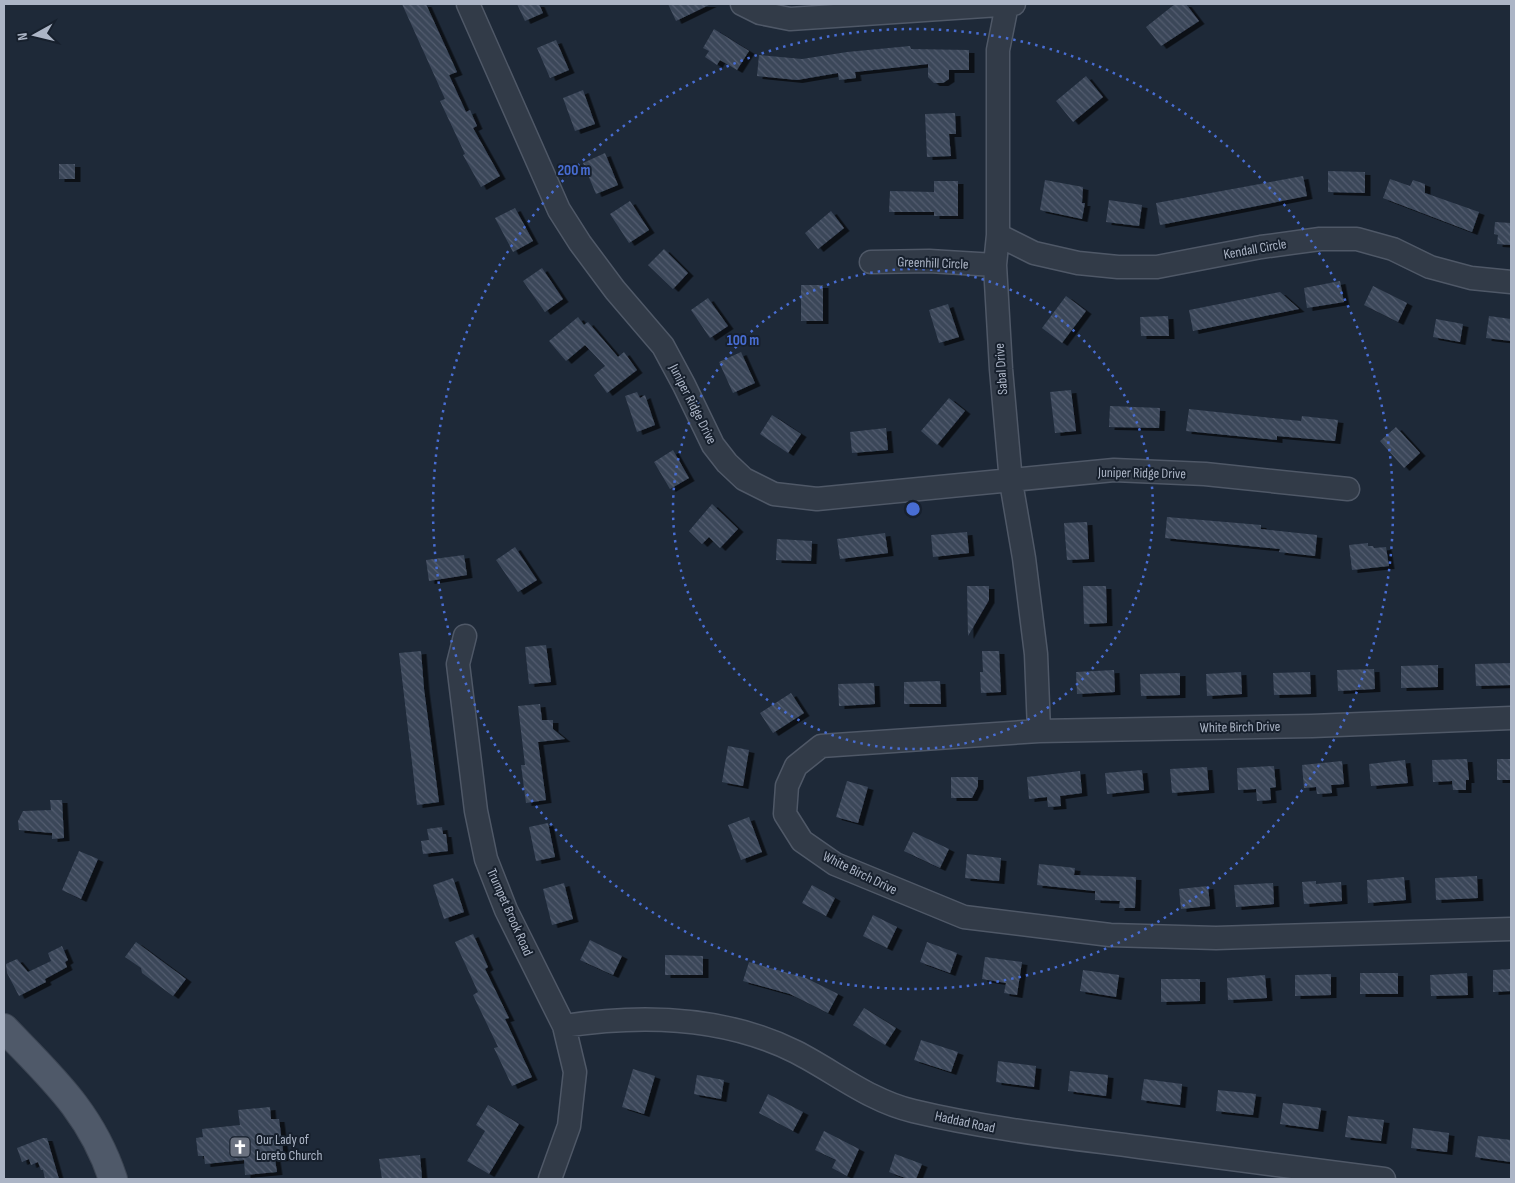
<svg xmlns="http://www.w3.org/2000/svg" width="1515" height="1183" font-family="'Sofia Sans Condensed',sans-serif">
<defs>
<pattern id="building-back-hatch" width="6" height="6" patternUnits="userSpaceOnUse" patternTransform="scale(1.25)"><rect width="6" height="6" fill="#3a4659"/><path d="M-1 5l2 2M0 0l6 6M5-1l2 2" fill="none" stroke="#545e6f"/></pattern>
<filter id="shadow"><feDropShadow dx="5.5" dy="3" stdDeviation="0" flood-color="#0009"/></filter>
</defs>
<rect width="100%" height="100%" fill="#1e2938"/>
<path fill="url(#building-back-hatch)" filter="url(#shadow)" d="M402 4H426L457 72 449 75 466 112 470 110 477 126 473 128 500 176 481 187 463 155 465 154 440 101 445 99Z
M517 4H539L543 13 525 21Z
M668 4H711L676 21Z
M1175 4H1186L1199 21 1161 46 1146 27Z
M714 29 749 51 737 70 720 60 717 65 705 57 709 51 703 48Z
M556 40 569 70 550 78 537 48Z
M910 46 911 49 969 50V70H949V79L943 83H934L928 77V64L855 72 856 78 839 80 838 73 797 80 757 76 759 55 802 59 847 52Z
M1086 76 1103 97 1073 122 1056 101Z
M583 90 595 124 575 131 563 98Z
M955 113 956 134H949L951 156 927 157 925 114Z
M605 153 618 185 596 194 583 163Z
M59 164H75V179H59Z
M1328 171 1365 172V193L1328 192Z
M1303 176 1307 196 1160 225 1156 203Z
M1390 179 1410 186 1413 180 1425 184V193L1479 212 1472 232 1383 198Z
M1045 180 1083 187 1082 203H1085L1082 219 1040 210Z
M934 181H958V216H934V212H889L890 191 934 192Z
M1109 200 1142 205 1139 226 1106 222Z
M630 201 649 230 629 243 610 214Z
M515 208 533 241 513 252 495 218Z
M831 211 844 228 818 249 805 233Z
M1495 222 1511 223V245L1497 244 1498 235 1494 234Z
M664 249 688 273 673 289 648 265Z
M542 268 563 299 545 312 523 281Z
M1340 281 1344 302 1307 308 1304 288Z
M801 285H823V321H801Z
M1373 286 1407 303 1398 322 1364 305Z
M1280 292 1299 309 1193 331 1189 310Z
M1066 296 1086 311 1062 343 1042 328Z
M708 298 728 326 710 338 691 310Z
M948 304 959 337 939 343 929 310Z
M1168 316 1169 336H1141L1140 317Z
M1489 316 1511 319V341L1486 338Z
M578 317 584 325 588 322 618 357 624 352 637 370 607 393 594 375 605 366 585 345 566 361 549 341Z
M1436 319 1463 324 1460 342 1433 337Z
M741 352 755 383 733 393 719 362Z
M1071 390 1076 431 1055 433 1050 392Z
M637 392 640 398 645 395 655 425 637 432 625 396Z
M949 398 965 411 937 445 921 431Z
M1110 406 1160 408 1159 428 1109 427Z
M1189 409 1301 421 1302 416 1338 420 1335 441 1277 436V440L1186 431Z
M772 415 801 434 788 453 760 434Z
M1396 427 1420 453 1404 468 1380 441Z
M886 428 888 450 852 453 850 432Z
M673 450 689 478 670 489 654 462Z
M712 504 738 529 720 548 709 537 702 544 689 531Z
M1167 517 1261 525V529L1317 535 1315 556 1279 552 1280 549 1165 538Z
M1087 522 1089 559 1067 560 1064 523Z
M967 532 969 553 933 557 931 535Z
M885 533 888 553 840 559 837 539Z
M777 539 812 541 811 561 776 560Z
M1368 543V546H1373L1374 548 1386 547 1389 566 1352 570 1349 545Z
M515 547 537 580 518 592 496 560Z
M464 555 467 575 429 581 426 560Z
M967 586H989V600L968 636Z
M1083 586H1106L1107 623 1084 624Z
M546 645 551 682 529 684 525 647Z
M421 651 424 689 439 802 417 805 399 653Z
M982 651H999L1001 692 981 693 980 672H983Z
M1511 663V685L1476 686 1475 664Z
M1438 665V687L1401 688V666Z
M1374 669 1375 689 1338 691 1337 670Z
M1114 670 1115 692 1077 694 1076 672Z
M1241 672 1242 694 1207 696 1206 674Z
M1310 672 1311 694 1274 695 1273 673Z
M1180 673V695L1141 696 1140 674Z
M940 681 941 704H904V682Z
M874 683 875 704 839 706 838 684Z
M791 693 804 713 773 733 760 713Z
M540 704 542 720H553V729L565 739 538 742 546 800 526 803 521 765H525L518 706Z
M728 746 749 750 743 786 722 782Z
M1467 759 1469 780H1466V790H1453L1452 781 1433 782 1432 760Z
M1497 759H1511V780H1497Z
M1405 760 1408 783 1371 786 1369 764Z
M1342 761 1344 784 1331 785 1332 793 1317 794 1316 787 1304 788 1302 765Z
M1274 766 1276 787 1270 788 1271 800 1257 801 1256 789 1238 790 1237 768Z
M1207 767 1209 790 1172 793 1170 769Z
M1142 770 1144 790 1107 794 1105 773Z
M1080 771 1082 793 1060 796 1061 806 1048 807 1047 797 1029 799 1027 777Z
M951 777H978V786L972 798H951Z
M847 781 868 787 858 823 836 817Z
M50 800H62L64 838 52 839V833L19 830 18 821 23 811 51 810Z
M749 817 762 852 741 860 728 825Z
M548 823 555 857 536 861 529 827Z
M442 827 443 834H446L448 851 423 854 421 841 429 840 427 829Z
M913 832 949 849 940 868 904 851Z
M79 851 98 859 81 899 62 890Z
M967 854 1001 858 999 881 965 878Z
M1039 864 1075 868 1074 875 1136 877 1135 908H1119L1120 901 1095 900V891L1037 885Z
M1477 876 1478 898 1436 900 1435 878Z
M1404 877 1406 900 1368 903 1367 880Z
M453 878 464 912 444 919 433 885Z
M1316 881V884L1341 882 1342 901 1304 904 1302 882Z
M564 883 573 919 552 925 543 889Z
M1273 883 1274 904 1236 907 1234 885Z
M812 885 835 898 826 916 802 903Z
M1208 886 1210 906 1181 909 1179 889Z
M873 915 897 927 887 948 863 936Z
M473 934 488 967 485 969 509 1018 505 1019 532 1077 512 1086 494 1048 498 1047 473 995 478 992 455 942Z
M590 940 622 956 613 975 580 960Z
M136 942 186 979 173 996 142 973 141 968 125 957Z
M927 942 957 953 950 973 920 962Z
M62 946 68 960 65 962 67 967 45 979 46 982 19 996 7 973 6 964 17 959 28 972 51 961 48 953Z
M665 955 703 956V975H665Z
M985 957 1022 962 1017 995 1004 993 1006 983 982 979Z
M749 962 806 978 838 994 828 1013 790 994 743 981Z
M1511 969V991L1493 992V970Z
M1083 970 1119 975 1116 997 1080 991Z
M1360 973H1398V994H1360Z
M1467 973 1468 995 1431 996 1430 975Z
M1331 974V995L1295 996V975Z
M1265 975 1267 998 1228 1000 1227 978Z
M1161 979H1200V1001L1161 1002Z
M864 1008 896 1028 885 1045 853 1025Z
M921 1040 958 1052 951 1072 914 1060Z
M998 1061 1036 1066 1034 1087 996 1082Z
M633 1069 655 1076 644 1114 622 1107Z
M1070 1071 1108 1075 1106 1096 1068 1091Z
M697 1075 724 1080 721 1099 694 1094Z
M1144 1079 1182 1084 1180 1105 1141 1100Z
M1218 1090 1256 1094 1253 1115 1216 1111Z
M768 1094 803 1112 793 1131 759 1113Z
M1283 1103 1321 1108 1318 1129 1280 1124Z
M488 1105 519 1124 489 1174 467 1161 485 1131 476 1125Z
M270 1107 271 1119H279L284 1158 275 1159 277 1172 245 1175 244 1160 205 1164 204 1156H198L196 1138 203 1137 202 1129 240 1125 238 1110Z
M1348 1116 1384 1120 1381 1141 1345 1137Z
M1413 1128 1449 1133 1447 1152 1411 1148Z
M824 1131 859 1149 847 1176 832 1168 836 1160 815 1150Z
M1478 1136 1511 1140V1162L1475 1157Z
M43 1138H47L59 1179H45L43 1170H41L38 1162 31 1165 29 1159 22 1162 17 1148Z
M895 1154 922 1164 916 1179H908L889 1172Z
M420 1155 422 1178 382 1179 379 1159Z"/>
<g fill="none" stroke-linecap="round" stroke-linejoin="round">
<g stroke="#4f5867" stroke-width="25">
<path id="minor" d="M468 4 559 210 580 243 615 290 663 346 684 385 713 445 727 463 744 479 774 494 817 499 1114 470 1205 474 1348 489
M742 4 760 13 790 19 1014 4
M1007 5 998 50V235L995 265 1001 369 1011 482 1024 558 1036 654 1039 731
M998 235 1034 253 1078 263 1118 267H1157L1261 247 1320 239H1357L1393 249 1430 267 1471 278 1511 282
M871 262 929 261 995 265
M465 636 458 664 476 811 486 859 506 910 564 1026 575 1072 569 1126 550 1179
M1511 718 1312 726 1039 731 821 746 796 766 787 786 785 814 802 841 835 864 964 917 1110 935 1216 938 1511 929
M564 1026C642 1014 724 1016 796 1052 835 1072 870 1101 913 1111 988 1129 1064 1137 1140 1147 1222 1157 1303 1168 1384 1179"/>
</g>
<g stroke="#3b4452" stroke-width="30">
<path id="major" d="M4 1028C51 1077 91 1112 113 1179"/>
</g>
<use href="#minor" stroke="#323b48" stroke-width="22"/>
<use href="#major" stroke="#4f5969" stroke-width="28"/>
</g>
<g fill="none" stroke="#486dd3" stroke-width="2.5" stroke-dasharray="2.5 5">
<circle cx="913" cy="509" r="240"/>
<circle cx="913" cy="509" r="480"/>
</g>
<defs>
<g id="church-square" transform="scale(1.125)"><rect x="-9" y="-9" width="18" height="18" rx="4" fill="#6b7280" stroke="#17202d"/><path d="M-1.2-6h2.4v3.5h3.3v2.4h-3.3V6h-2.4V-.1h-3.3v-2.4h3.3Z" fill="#fff"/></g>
</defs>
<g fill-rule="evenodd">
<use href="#church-square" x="240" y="1147"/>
</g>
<g text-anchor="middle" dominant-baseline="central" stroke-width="4" stroke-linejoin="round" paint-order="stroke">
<g font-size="14" fill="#acb5c6" stroke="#17202d">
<text transform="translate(1255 249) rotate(-10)">Kendall Circle</text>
<text transform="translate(933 263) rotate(2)">Greenhill Circle</text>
<text transform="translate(1001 369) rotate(-94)">Sabal Drive</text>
<text transform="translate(693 404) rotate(63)">Juniper Ridge Drive</text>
<text transform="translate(1142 473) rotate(1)">Juniper Ridge Drive</text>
<text transform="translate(1240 727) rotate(-1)">White Birch Drive</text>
<text transform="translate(860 873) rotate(26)">White Birch Drive</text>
<text transform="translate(510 912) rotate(66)">Trumpet Brook Road</text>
<text transform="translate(965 1122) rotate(12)">Haddad Road</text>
</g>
<g font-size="14" fill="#acb5c6" stroke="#17202d" text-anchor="start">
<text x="256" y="1139">Our Lady of<tspan x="256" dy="16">Loreto Church</tspan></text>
</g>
</g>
<circle cx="913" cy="509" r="8" fill="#486dd3" stroke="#17202d" stroke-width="2.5"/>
<g font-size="15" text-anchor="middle" font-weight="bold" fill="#486dd3" stroke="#17202d" stroke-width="4" stroke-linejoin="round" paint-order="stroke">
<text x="574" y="175">200 m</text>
<text x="743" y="345">100 m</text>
</g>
<rect width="1515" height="1183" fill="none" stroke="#acb5c6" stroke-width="10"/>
<g transform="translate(35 35) rotate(262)" stroke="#17202d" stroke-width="4" paint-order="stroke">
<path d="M0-4L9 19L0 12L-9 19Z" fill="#acb5c6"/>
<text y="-8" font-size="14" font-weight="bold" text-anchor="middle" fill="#acb5c6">N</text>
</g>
</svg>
